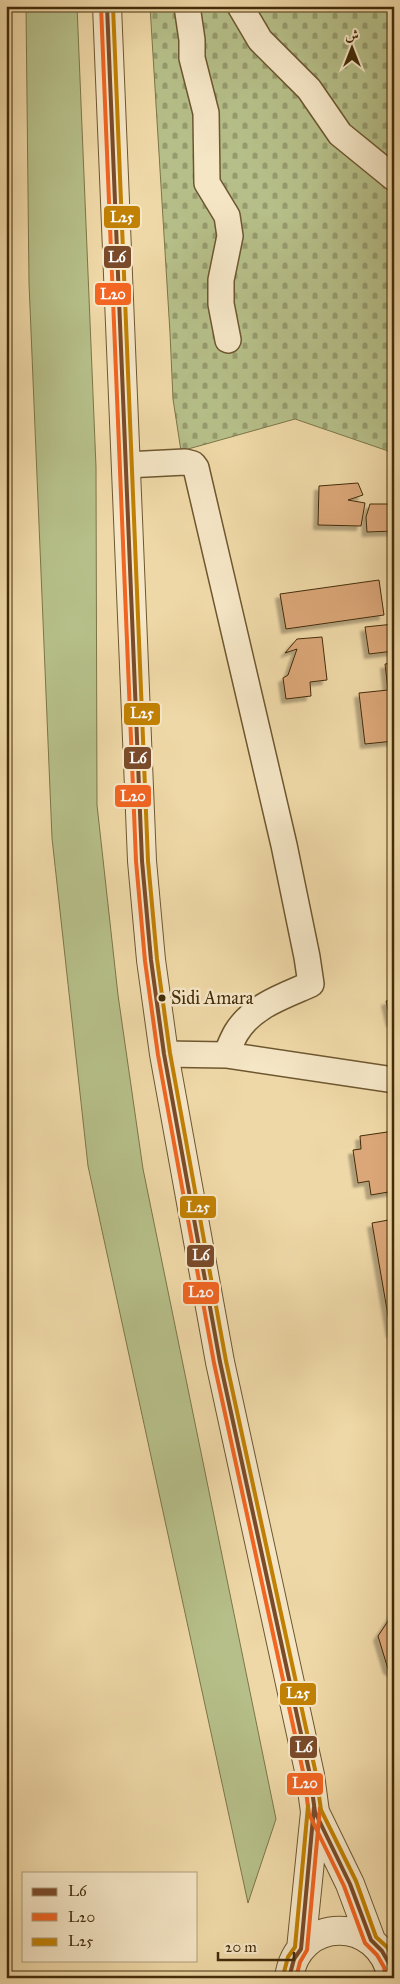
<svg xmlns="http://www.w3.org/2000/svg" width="400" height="1984" font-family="'IM FELL Great Primer',Amiri,serif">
<defs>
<pattern id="cemetery-stones" width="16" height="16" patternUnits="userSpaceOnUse" patternTransform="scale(1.25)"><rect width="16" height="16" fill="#b6bf89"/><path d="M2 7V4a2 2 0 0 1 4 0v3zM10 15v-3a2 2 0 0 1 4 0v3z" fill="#969b6e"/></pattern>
<filter id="shadow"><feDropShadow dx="-4.5" dy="4.5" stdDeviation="1" flood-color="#0004"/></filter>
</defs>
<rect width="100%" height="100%" fill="#efd8a7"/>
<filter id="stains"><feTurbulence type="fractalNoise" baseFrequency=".004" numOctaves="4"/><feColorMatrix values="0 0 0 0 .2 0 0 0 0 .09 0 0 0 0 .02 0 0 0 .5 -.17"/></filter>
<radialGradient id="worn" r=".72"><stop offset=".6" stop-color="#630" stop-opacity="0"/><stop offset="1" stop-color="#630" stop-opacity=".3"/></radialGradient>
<path fill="#b6bf89" stroke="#7c7649" d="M26 6H77L96 467 97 805 118 995 143 1169 276 1819 248 1903 88 1166 52 838 29 283Z"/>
<path fill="url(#cemetery-stones)" stroke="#7c7649" d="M150 6H394V453L295 419 181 451 173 399 170 333Z"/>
<path fill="#dba678" stroke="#432c09" filter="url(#shadow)" d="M358 483 363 495 348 500 365 503 361 526 318 525 319 486Z
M370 504H394L389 520 394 525V531L367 532 366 517Z
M379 580 384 615 286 629 280 594Z
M394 624V651L369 654 365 627Z
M322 637 327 680 310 682 311 696 286 699 283 678 288 675 297 649 285 653 297 639Z
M394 663V741L365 744 359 693 388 690 385 664Z
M394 999V1022H391L386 1001Z
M394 1131V1191L371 1195 369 1181 358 1183 353 1150 361 1149 360 1136Z
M394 1219V1333H391L372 1223Z
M394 1612V1673L388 1669 378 1636Z"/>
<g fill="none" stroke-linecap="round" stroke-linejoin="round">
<g stroke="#6e5730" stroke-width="28">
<path id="minor" d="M187 6 192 40V58L206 113 207 183 227 216 230 236 221 280V304L228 340
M240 6 260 40 309 89 340 134 394 178
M126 465 185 462 193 464 196 468 284 845 307 957 311 984C284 996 252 1006 236 1033 232 1040 229 1048 226 1055
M164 1054 226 1055 394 1080"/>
</g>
<g stroke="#6e5730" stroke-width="30">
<path id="tertiary" d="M107 6 142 861 151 960 164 1054 220 1362 310 1775 315 1812 301 1949
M315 1812 350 1884 371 1940
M289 1978C297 1916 380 1914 392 1978"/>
</g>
<use href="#minor" stroke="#f5e6c6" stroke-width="25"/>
<use href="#tertiary" stroke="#f5e6c6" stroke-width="28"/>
<g stroke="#f5e6c6" stroke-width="8">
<path id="bus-1" d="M107 6 142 861 151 960 164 1054 220 1362 310 1775 315 1812 350 1884 371 1940 382 1951 390 1965 392 1978
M289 1978 294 1959 301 1949 314 1807"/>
</g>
<g stroke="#f5e6c6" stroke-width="8">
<path id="bus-2" d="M101 6 136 861 145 961 158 1055 214 1363 304 1776 309 1814 344 1886 365 1943 377 1955 384 1967 386 1978
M296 1978 300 1962 307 1950 320 1808"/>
</g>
<g stroke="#f5e6c6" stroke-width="8">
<path id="bus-3" d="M113 6 148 861 157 959 170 1053 226 1361 316 1774 321 1810 356 1881 376 1937 387 1947 394 1959
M283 1976 288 1957 295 1947 308 1806"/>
</g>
<use href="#bus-1" stroke="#7a4b2a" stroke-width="4"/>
<use href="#bus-2" stroke="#f26522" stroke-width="4"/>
<use href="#bus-3" stroke="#c18103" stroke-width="4"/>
</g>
<circle fill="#432c09" stroke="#f5e6c6" stroke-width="2" cx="162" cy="998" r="4.5"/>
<g text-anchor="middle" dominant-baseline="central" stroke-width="5" stroke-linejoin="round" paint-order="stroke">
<g font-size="18" fill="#432c09" stroke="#f5e6c6" text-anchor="start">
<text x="171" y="998">Sidi Amara</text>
</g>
</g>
<g stroke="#f5e6c6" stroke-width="2">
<rect x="103" y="205" width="38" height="24" rx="5" fill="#c18103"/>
<rect x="103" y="245" width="29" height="24" rx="5" fill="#7a4b2a"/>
<rect x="94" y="282" width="38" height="24" rx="5" fill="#f26522"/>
<rect x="123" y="702" width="38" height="24" rx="5" fill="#c18103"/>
<rect x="123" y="746" width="29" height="24" rx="5" fill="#7a4b2a"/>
<rect x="114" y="784" width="38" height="24" rx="5" fill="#f26522"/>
<rect x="179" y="1195" width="38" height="24" rx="5" fill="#c18103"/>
<rect x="186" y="1244" width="29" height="24" rx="5" fill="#7a4b2a"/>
<rect x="182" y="1281" width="38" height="24" rx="5" fill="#f26522"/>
<rect x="279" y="1682" width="38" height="24" rx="5" fill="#c18103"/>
<rect x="289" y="1735" width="29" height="24" rx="5" fill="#7a4b2a"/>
<rect x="286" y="1772" width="38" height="24" rx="5" fill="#f26522"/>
</g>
<g font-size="14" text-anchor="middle" font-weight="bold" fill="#fff">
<text x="122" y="222">L25</text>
<text x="117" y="262">L6</text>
<text x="113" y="299">L20</text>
<text x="142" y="718">L25</text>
<text x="138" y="763">L6</text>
<text x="133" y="801">L20</text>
<text x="198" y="1212">L25</text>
<text x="201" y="1260">L6</text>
<text x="201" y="1297">L20</text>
<text x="298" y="1698">L25</text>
<text x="304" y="1752">L6</text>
<text x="305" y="1788">L20</text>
</g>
<rect width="400" height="1984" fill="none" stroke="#efd8a7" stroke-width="25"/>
<rect x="8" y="8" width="385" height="1969" fill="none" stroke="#432c09" stroke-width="2.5"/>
<rect x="12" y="12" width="375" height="1959" fill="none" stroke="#432c09"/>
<rect x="22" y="1872" width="175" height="90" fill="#f5e6c6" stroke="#ae9c7a"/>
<rect x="32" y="1888" width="25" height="8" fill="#7a4b2a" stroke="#ae9c7a"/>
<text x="68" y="1896" font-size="15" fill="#432c09">L6</text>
<rect x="32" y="1913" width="25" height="8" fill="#f26522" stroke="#ae9c7a"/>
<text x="68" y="1922" font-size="15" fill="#432c09">L20</text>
<rect x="32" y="1938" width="25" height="8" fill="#c18103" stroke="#ae9c7a"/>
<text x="68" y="1946" font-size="15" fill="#432c09">L25</text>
<g transform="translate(352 48)" stroke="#f5e6c6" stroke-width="4" paint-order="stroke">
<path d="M0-4L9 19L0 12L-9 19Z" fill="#432c09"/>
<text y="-8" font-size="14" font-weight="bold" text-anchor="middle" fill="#432c09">ش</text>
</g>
<path d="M218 1952v8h76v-8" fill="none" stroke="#432c09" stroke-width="2.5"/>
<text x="225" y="1952" font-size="15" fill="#432c09" stroke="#f5e6c6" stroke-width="4" paint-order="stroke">20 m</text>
<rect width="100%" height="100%" filter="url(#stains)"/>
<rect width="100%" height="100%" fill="url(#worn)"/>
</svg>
